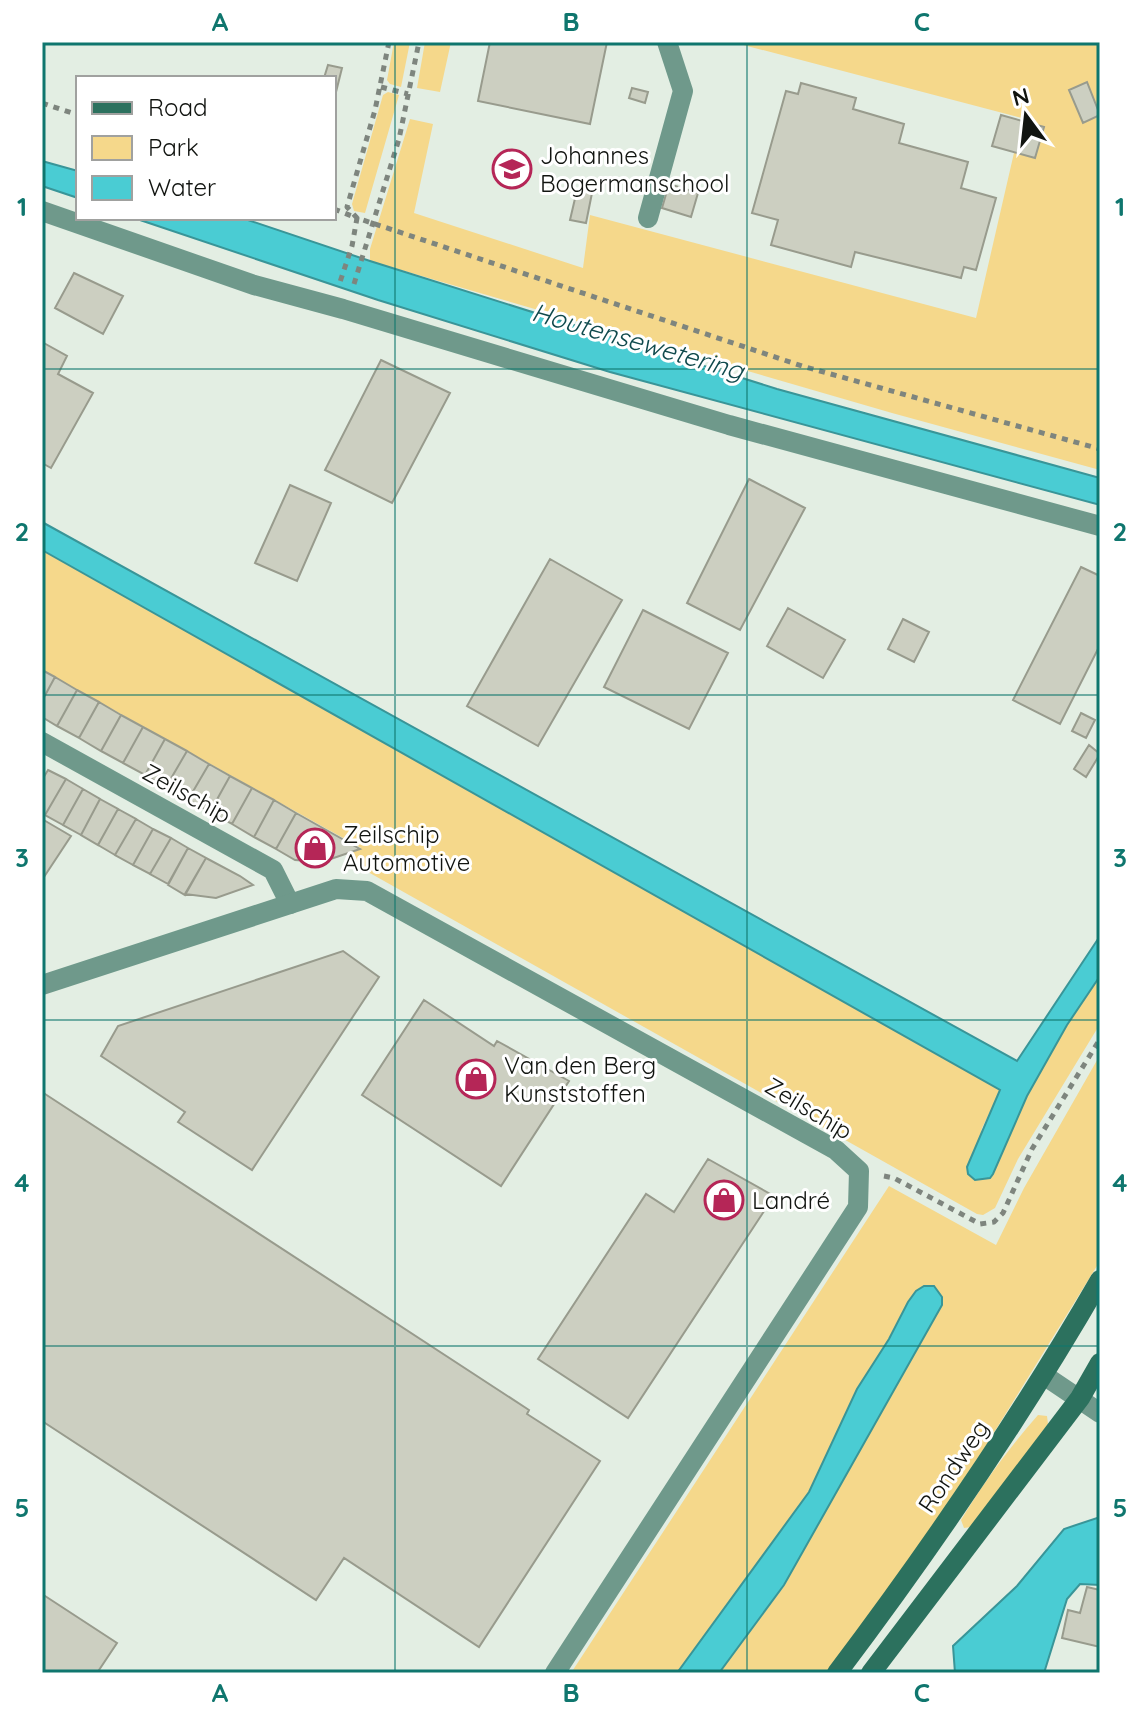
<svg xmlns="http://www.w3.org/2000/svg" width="1142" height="1715" font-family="Quicksand,sans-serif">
<rect width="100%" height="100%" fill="#e3eee3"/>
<path fill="#f5d88b" d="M394 42H410L401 87 390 84 387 80Z
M425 42H451L440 92 417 88Z
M732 42H1100V470L892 413 370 261V249L410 119 433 124 414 213 583 268 590 215 976 318 1022 118Z
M388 92 399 95 365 213 354 211 352 204 383 95Z
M42 550 1001 1090 982 1128 973 1175 979 1178 993 1174C1016 1104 1058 1037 1100 976V1024L1018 1159 995 1208 983 1215 977 1214 352 863 348 853 361 848 42 670Z
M1100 1055V1261L982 1452 834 1673H719L785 1585 924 1286 916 1291 908 1302 889 1339 857 1389 809 1492 677 1673H571L889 1186 996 1245 1024 1188Z
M1038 1415 1047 1416 1048 1424 971 1527 964 1528 961 1520C984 1482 1009 1448 1038 1415Z"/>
<path fill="#4accd3" stroke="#399598" stroke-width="2" d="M42 161 78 171V198L42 186Z
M134 218H242L370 261 777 389 1100 478V505L610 372 378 300Z
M42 522 1017 1061 1100 936V976L1067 1025 1027 1096 993 1174 990 1178 975 1180 968 1174 967 1167 1000 1090 42 550Z
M924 1286H934L942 1297V1305L784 1585 719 1673H677L809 1492 857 1389 889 1339 908 1302 916 1291Z
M1097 1518 1100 1519V1585L1080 1584 1067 1599 1044 1673H955L953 1646 1017 1586 1064 1529Z"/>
<path fill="#cccfc1" stroke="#989b8d" stroke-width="2" d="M490 42H607L590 124 478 101Z
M328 65 342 68 334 100V78H324Z
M1087 82 1100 115 1083 123 1069 90Z
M801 83 856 98 853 109 904 124 899 143 968 162 961 188 996 198 976 270 964 267 961 278 855 252 851 267 771 245 778 220 752 213 786 91 798 94Z
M632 88 648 92 645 103 629 98Z
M1001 115 1044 127 1035 158 992 146Z
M669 184 698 193 691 217 662 208Z
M577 190 592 193 586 223 570 220Z
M74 273 123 296 103 334 55 308Z
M42 342 67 356 58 374 93 393 51 468 42 463Z
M381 360 450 393 392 503 325 470Z
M749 479 805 508 740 630 687 603Z
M290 485 331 503 297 581 255 563Z
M550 559 622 600 538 746 467 706Z
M1081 567 1100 576V645L1060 724 1013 700Z
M788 608 845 640 823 678 767 646Z
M643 610 728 653 689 729 604 687Z
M903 619 929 632 914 662 888 649Z
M42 670 55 677 42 701Z
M55 677 77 690 57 726 42 717V701Z
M77 690 99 702 79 738 57 726Z
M99 702 121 715 101 751 79 738Z
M1081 713 1095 720 1086 738 1072 731Z
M121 715 143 727 123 763 101 751Z
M143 727 165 739 145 775 123 763Z
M165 739 187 751 166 787 145 775Z
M1089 745 1100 754 1086 777 1074 769Z
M187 751 209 764 188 800 166 787Z
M209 764 230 776 210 812 188 800Z
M48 770 66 779 45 815 42 813V780Z
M230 776 252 788 232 824 210 812Z
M66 779 83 789 63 825 45 815Z
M252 788 274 800 254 837 232 824Z
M83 789 100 799 81 835 63 825Z
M100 799 118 809 98 845 81 835Z
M274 800 296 813 276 849 254 837Z
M118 809 136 819 115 855 98 845Z
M296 813 360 849 322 862 295 860 276 849Z
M42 819 71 836 42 880Z
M136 819 153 829 133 865 115 855Z
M153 829 171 838 150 874 133 865Z
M171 838 188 848 168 884 150 874Z
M188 848 206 858 185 895 168 885Z
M206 858 240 876 253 885 216 898 185 894Z
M343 951 379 977 252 1170 178 1122 185 1112 101 1056 118 1026Z
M424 1000 494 1046 497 1041 569 1081 501 1186 362 1095Z
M42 1092 529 1410 527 1414 600 1461 479 1647 344 1558 316 1600 42 1421Z
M708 1159 774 1196 628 1418 538 1359 646 1194 674 1212Z
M1087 1587 1100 1590V1647L1062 1638 1068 1610 1080 1613Z
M42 1594 117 1643 97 1673H42Z"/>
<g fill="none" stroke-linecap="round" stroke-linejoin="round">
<path stroke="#7e857e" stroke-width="5" stroke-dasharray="6 6" stroke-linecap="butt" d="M389 42 375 110 347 207 357 218 802 366 1100 449
M381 87 408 94
M42 103 78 115
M334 209 357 218 352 246 340 282
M354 284 399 139 419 42
M884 1176 894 1178 980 1224 994 1222 1003 1213 1032 1149 1100 1039"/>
<path stroke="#6f998b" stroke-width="20" d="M42 742 273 870 290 904"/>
<path stroke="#6f998b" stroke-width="20" d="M42 211 254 285 343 309 729 425 1100 526
M648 218 683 91 667 42
M42 985 336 889 367 891 836 1150 859 1171 858 1207 555 1673
M1045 1376 1100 1413"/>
<path stroke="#2c715e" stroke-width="20" d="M837 1673C932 1547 1021 1417 1100 1280
M871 1673 1080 1398 1100 1363"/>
</g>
<path fill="none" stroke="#0f766e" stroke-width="2" stroke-opacity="0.55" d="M395 42V1673M747 42V1673M42 369H1100M42 695H1100M42 1020H1100M42 1346H1100"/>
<defs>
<g id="school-ring" transform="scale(2)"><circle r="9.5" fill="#fff" stroke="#b52657" stroke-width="1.5"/><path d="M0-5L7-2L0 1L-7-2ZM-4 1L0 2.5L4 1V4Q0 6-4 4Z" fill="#b52657"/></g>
<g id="shop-ring" transform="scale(2)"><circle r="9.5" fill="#fff" stroke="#b52657" stroke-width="1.5"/><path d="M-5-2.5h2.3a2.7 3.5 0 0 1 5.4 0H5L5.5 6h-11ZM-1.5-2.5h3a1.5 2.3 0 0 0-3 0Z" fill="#b52657"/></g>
</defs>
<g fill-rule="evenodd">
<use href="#school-ring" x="512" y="169"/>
<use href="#shop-ring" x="315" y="848"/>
<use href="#shop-ring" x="476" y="1079"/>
<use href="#shop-ring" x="724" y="1200"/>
</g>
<g text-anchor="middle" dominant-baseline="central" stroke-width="6" stroke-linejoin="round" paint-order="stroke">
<g font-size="24" fill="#111410" stroke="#fff" text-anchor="start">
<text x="540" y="155">Johannes<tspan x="540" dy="28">Bogermanschool</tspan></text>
<text x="343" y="834">Zeilschip<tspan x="343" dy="28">Automotive</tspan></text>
<text x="504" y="1065">Van den Berg<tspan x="504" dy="28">Kunststoffen</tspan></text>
<text x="752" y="1200">Landré</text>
</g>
<g font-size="24" fill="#111410" stroke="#fff">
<text transform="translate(187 793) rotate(29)">Zeilschip</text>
<text transform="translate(809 1108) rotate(31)">Zeilschip</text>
<text transform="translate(953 1466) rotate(-56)">Rondweg</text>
</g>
<g font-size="26" font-style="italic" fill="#104a4d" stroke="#fff">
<text transform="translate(638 341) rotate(16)">Houtensewetering</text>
</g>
</g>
<rect width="1142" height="1715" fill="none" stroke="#ffffff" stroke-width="88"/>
<rect x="76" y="76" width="260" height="144" fill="#ffffff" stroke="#a0a19f" stroke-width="2"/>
<rect x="92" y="102" width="40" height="12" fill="#2c715e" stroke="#a0a19f" stroke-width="2"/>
<text x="148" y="116" font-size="24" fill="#111410">Road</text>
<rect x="92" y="136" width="40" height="24" fill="#f5d88b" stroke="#a0a19f" stroke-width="2"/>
<text x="148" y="156" font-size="24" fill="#111410">Park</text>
<rect x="92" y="176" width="40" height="24" fill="#4accd3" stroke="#a0a19f" stroke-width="2"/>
<text x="148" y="196" font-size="24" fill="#111410">Water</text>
<g transform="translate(1026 116) rotate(345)" stroke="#ffffff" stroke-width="6" paint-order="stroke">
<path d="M0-6L14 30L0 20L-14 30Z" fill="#111410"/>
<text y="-12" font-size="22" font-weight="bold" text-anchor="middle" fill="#111410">N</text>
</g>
<rect x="44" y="44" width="1054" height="1627" fill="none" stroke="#0f766e" stroke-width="3"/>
<g font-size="26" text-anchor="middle" font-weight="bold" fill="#0f766e">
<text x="220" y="31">A</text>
<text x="571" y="31">B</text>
<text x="922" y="31">C</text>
<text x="22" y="216">1</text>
<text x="1120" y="216">1</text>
<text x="22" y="541">2</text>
<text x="1120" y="541">2</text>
<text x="22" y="867">3</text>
<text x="1120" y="867">3</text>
<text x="22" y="1192">4</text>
<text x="1120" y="1192">4</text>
<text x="22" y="1517">5</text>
<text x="1120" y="1517">5</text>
<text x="220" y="1702">A</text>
<text x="571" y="1702">B</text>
<text x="922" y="1702">C</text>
</g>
</svg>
